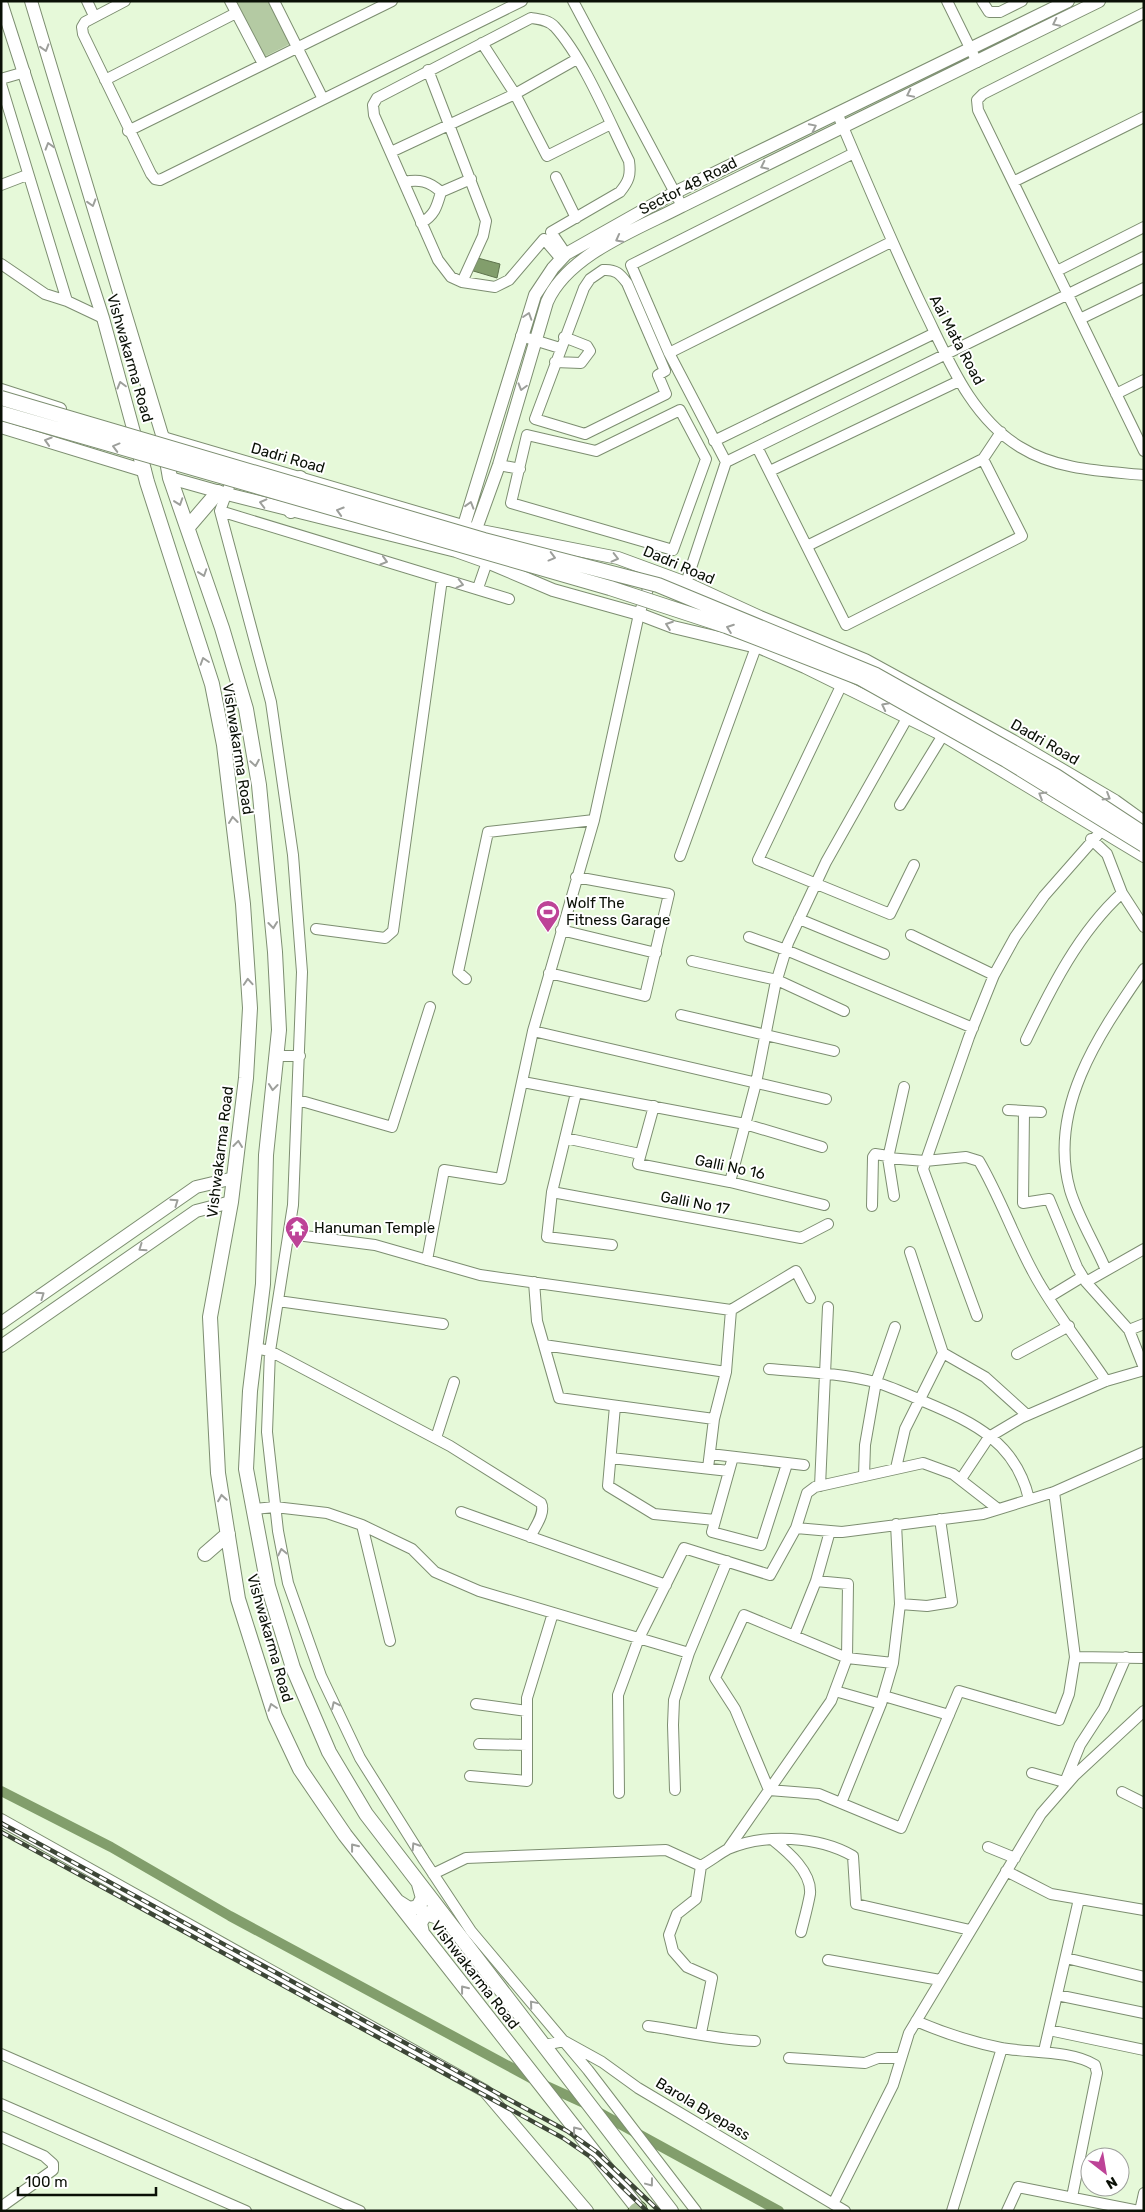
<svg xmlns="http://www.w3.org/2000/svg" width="1145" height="2212" font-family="Rubik,sans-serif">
<rect width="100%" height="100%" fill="#e6f9d9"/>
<path fill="#b4caa3" d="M236 1H268L290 44 264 57Z"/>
<path fill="#829e6c" stroke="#5e734d" d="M474 257 500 264 497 278 470 270Z"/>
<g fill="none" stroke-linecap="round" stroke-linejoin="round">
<path stroke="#829e6c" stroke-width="10" d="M1 1791 111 1847 230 1916 540 2083 586 2104
M598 2112 779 2211"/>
<g stroke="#7d8e71" stroke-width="12">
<path id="minor" d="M87 1 94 16
M125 1 85 22 82 27 83 34 151 174 155 179 160 180 522 1
M230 1 263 64
M274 1 323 99
M573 1 682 206
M947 1 977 62
M982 1 989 12H1000L1022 1
M1144 13 983 94 977 100 978 110 1144 451
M482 43 515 94 547 156 611 124
M428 70 486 221 483 236 462 282
M1 79 25 72
M105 80 236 13
M1 84 67 301 103 318
M838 115C865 179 892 243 922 306 947 356 969 416 1020 447 1057 470 1101 471 1144 475
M128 131 392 1
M391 152 515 94 577 59
M556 177 576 218
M404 182C419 179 429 181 441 192 437 206 435 215 421 223
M1013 182 1144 117
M1 185 27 175
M441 192 471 179
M561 259 544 239 509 280 495 287 462 282 451 277 438 260 374 115 373 105 377 98 531 18C539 19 549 20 555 27 584 59 609 121 629 161 631 175 629 181 620 192L551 232 566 254
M1 264 45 294 67 301
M603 270C616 269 620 274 627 283L665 371 658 375 666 394 585 434 535 419 584 288 590 279Z
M1057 271 1144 227
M1080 319 1144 288
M521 336 560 348
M669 353 891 242
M555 362 581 363 590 351 587 346 564 337
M1116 394 1144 380
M680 410 706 459 673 550 511 503 527 435 596 451Z
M714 441 935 333
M757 447 846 625 1022 536 983 459
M726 462 669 353 631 265 854 153
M499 465 520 469
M770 471 959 381
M234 473 220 511 271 702 293 855 302 972 293 1205 270 1351 267 1432 278 1531 288 1583 321 1676 360 1758 424 1860 471 1931 588 2070 696 2211
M220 511 509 599
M807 546 983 459 1001 432
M686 583 726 462 1144 257
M478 588 487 562
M842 684 758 860 890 914 914 865
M900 805 943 735
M1091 839 1107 854 1122 893 1144 927
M680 856 756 647
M799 919 884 954
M316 929 385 938 393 931 442 579
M561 930 656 953
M911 935 994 975
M749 937 786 950 973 1028
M692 961 777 980 844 1011
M549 973 645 996 669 894 576 877
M466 979 458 972 488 832 594 820
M681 1015 834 1051
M533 1031 826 1099
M1026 1040C1051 988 1079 932 1122 893
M276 1056H300
M523 1082 745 1124 822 1147
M576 1093 552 1192 547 1237 612 1245
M298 1100 392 1127 430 1007
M654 1106 638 1164 730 1182 824 1205
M1008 1110 1041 1112
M1024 1111 1023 1203 1049 1199 1077 1267 1086 1282 1129 1330 1144 1324
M565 1138 640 1154
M888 1158 925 1161 966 1157 979 1161C1000 1197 1013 1235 1033 1272 1053 1310 1082 1345 1106 1381
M730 1182 756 1083 775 986 788 943 826 862 910 713
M552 1192 801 1238 828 1224
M894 1196 888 1158 904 1087
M872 1206 873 1157 875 1154 888 1156
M289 1234 375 1245 480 1275 731 1310 796 1271 810 1298
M427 1260 444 1170 501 1179 533 1031 594 820 639 614 652 578
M1106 1270C1095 1244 1078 1217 1070 1190 1047 1108 1100 1033 1144 969
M534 1282 537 1321 559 1398 714 1419
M1086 1282 1144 1249
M1049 1297 1082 1277
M278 1301 443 1324
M977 1316 923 1169 969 1037 994 975 1015 937 1044 896 1102 830
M1129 1330 1144 1368
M544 1345 726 1372
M255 1348 270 1351 450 1446 541 1503C546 1513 535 1527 530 1537
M943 1353 985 1377 1027 1415
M1017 1354 1069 1326
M769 1369C804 1372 841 1373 875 1382 892 1387 909 1395 925 1402 975 1423 1016 1443 1029 1499
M615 1406 608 1486 654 1514 715 1520
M436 1438 454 1382
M710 1454 804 1465
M733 1457 712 1532 761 1545 787 1464
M611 1458 729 1471
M708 1468 714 1419 726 1372 731 1310
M896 1468 905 1429 943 1353 910 1252
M864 1476 865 1445 876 1382 895 1327
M961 1479 989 1437 1021 1418 1106 1381 1144 1370
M820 1486 828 1307
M1054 1492 1075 1657 1144 1658
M253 1509 275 1507 327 1513 362 1525 412 1549 435 1572 479 1591 689 1653
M461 1512 666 1585
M896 1524 900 1604 927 1606 952 1602 940 1519
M362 1525 390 1641
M796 1528 807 1493 815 1487 923 1463 953 1474 998 1509
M900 1604 893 1663 847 1658 744 1615 715 1678 735 1709 769 1790 819 1794 901 1828 959 1691 1059 1720 1069 1694 1075 1657
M794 1636 816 1581 830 1531
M835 1691 881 1704 893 1663
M884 1696 949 1715
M476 1704 527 1711
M479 1744 527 1745
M1032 1773 1068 1783
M470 1776 527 1781V1698L553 1613
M1065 1782 1080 1745 1104 1708 1126 1657
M675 1790 673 1725 674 1700 689 1653 727 1561
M1122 1792 1144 1803
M619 1793 618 1695 639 1638 684 1548 770 1575 796 1528 842 1532 983 1514 1054 1492 1144 1452
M841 1803 881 1704
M773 1840C788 1852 812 1872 810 1894 808 1906 804 1920 801 1932
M988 1847 1015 1858
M728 1849 831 1701 847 1658 848 1584 816 1581
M1006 1871 1051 1894 1144 1910
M433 1874 466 1858 666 1850 701 1866
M1066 1958 1144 1977
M828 1960 940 1980
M1057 1995 1144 2013
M916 2021C944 2033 971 2042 1001 2048 1029 2053 1071 2050 1095 2065L1097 2073 1072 2197
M648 2026C684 2031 719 2040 755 2041
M1049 2030 1144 2050
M701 2033 712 1978 687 1967 673 1951 669 1935 677 1914 696 1899 701 1866C710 1861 719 1854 728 1849 765 1833 818 1836 853 1856L856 1904 970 1930
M544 2045 564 2041 602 2062 638 2088 845 2211
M1044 2051 1079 1899
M1 2054 360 2211
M789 2058 865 2063 878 2058H901
M1 2104 246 2211
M1 2137 44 2156 53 2164V2170L1 2207
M833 2204 893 2085 909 2033 1041 1814 1075 1775 1144 1711
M952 2211 1002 2048
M1007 2211 1018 2187 1139 2211
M1140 2211 1144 2193"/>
</g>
<g stroke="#7d8e71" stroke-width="14">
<path id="tertiary" d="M31 1 163 438 476 530 618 558 686 583 760 617 865 660 1013 741 1115 801 1144 822
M1 2 103 318 134 432
M1 390 60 409
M1 427 145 471
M170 478 227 494 456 551 487 562 553 590 639 614 673 627 761 648 805 667 943 735 1144 856
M461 535 535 295 553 268 566 254 674 193 1068 1
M473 537 499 465 547 302C568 254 638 229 682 206L1099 1
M1 1323 196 1187 234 1178
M1 1346 196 1211 231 1202
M1 1820 485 2091 587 2211"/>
</g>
<g stroke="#7d8e71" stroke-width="16">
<path id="secondary" d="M163 438 170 478 222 628 246 709 259 785 275 952 279 1030 266 1155 263 1284 250 1391 246 1469 268 1586 293 1668 329 1752 366 1814 671 2211
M137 443 147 482 212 684 224 745 243 904 250 1008 246 1078 231 1202 210 1317 218 1473 238 1599 275 1716 300 1769 345 1835 640 2211
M291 511 300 478
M188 527 218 492
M205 1554 228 1534
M398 1902 409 1909 418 1907 423 1898 419 1884
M422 1933 420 1923 426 1913 447 1920"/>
</g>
<g stroke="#4c6637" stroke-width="17">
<path id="primary" d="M636 2211 639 2209"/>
</g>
<use href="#minor" stroke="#fff" stroke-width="10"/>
<use href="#tertiary" stroke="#fff" stroke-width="12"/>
<use href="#secondary" stroke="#fff" stroke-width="14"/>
<use href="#primary" stroke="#a9bf97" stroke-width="15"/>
<g stroke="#3d4637" stroke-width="4.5">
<path id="rail" d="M1 1823 567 2131 597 2152 659 2211
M1 1832 563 2138 592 2158 647 2211"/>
</g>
<use href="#rail" stroke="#fff" stroke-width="2.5" stroke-dasharray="8" stroke-linecap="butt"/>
<g stroke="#7d8e71" stroke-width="16" stroke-linecap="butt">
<path id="secondary-bridge" d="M1 398 484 540 658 585 876 675 1056 776 1144 834
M1 413 610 588 726 626 860 678 1006 760 1144 845"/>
</g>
<use href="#secondary-bridge" stroke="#fff" stroke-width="14"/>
</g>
<defs><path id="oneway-chevron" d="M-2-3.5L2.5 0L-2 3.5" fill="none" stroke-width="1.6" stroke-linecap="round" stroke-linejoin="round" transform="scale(1.25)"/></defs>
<g stroke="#9d9f9b">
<use href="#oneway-chevron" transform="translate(1056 23) rotate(154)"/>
<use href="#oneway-chevron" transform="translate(45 48) rotate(73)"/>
<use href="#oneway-chevron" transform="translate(910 94) rotate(154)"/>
<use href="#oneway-chevron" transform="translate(813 127) rotate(-26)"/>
<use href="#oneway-chevron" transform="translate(49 146) rotate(-107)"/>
<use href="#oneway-chevron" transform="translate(764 166) rotate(154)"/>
<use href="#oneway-chevron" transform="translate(92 203) rotate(73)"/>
<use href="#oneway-chevron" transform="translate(619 239) rotate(152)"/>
<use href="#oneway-chevron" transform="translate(528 316) rotate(-72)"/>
<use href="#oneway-chevron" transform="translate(121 385) rotate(-105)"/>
<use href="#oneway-chevron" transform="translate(522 387) rotate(106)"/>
<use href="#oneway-chevron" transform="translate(48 441) rotate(-163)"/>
<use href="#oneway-chevron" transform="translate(116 447) rotate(-165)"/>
<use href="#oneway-chevron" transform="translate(179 502) rotate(71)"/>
<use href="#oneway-chevron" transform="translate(263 503) rotate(-166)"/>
<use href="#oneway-chevron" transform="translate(470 505) rotate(-73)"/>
<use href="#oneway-chevron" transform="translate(340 511) rotate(-163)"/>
<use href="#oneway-chevron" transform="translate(552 557) rotate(15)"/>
<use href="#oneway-chevron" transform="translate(615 558) rotate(14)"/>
<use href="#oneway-chevron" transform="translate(384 561) rotate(17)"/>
<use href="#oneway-chevron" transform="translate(203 573) rotate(71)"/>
<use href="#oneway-chevron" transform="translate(460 584) rotate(14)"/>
<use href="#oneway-chevron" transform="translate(669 625) rotate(-160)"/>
<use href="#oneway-chevron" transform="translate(730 628) rotate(-160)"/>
<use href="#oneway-chevron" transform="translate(204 661) rotate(-108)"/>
<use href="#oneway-chevron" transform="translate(885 706) rotate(-153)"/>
<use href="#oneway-chevron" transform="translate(255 763) rotate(80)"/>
<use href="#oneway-chevron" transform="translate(1042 795) rotate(-149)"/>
<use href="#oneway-chevron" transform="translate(1107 797) rotate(31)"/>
<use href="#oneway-chevron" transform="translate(233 820) rotate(-97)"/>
<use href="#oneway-chevron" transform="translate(273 925) rotate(84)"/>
<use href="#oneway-chevron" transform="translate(248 982) rotate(-94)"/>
<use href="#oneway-chevron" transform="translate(273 1087) rotate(96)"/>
<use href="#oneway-chevron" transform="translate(238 1144) rotate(-83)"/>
<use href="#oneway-chevron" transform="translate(175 1202) rotate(-35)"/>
<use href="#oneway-chevron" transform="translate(142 1248) rotate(145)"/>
<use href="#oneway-chevron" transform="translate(41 1295) rotate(-35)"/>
<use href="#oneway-chevron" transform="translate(222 1498) rotate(-99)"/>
<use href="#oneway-chevron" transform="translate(282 1552) rotate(-102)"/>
<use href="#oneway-chevron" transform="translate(335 1705) rotate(-115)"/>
<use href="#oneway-chevron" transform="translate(272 1707) rotate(-108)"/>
<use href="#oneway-chevron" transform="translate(415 1846) rotate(-122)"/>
<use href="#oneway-chevron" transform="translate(354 1847) rotate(-128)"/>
<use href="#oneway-chevron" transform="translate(464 1989) rotate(-128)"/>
<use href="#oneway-chevron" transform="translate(533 2004) rotate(-130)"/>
<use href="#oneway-chevron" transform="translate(576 2130) rotate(-128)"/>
<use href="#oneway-chevron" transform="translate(650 2183) rotate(53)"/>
</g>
<defs>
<g id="stadium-pin" transform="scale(1.25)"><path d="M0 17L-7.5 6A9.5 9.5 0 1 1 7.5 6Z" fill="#bd4397" stroke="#fff"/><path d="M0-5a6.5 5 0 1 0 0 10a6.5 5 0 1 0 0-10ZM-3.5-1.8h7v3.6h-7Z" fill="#fff"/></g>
<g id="temple-pin" transform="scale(1.25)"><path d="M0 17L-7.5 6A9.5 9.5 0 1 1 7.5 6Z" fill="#bd4397" stroke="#fff"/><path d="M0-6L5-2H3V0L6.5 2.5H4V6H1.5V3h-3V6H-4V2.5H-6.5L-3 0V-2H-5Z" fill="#fff"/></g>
</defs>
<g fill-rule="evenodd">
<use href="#stadium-pin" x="548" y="912"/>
<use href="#temple-pin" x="297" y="1228"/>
</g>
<g text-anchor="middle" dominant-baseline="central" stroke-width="4" stroke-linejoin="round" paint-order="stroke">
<g font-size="15" fill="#0a1006" stroke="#fff">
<text transform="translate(688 186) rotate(-27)">Sector 48 Road</text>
<text transform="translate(957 340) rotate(62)">Aai Mata Road</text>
<text transform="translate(130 358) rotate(74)">Vishwakarma Road</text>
<text transform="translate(288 458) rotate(16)">Dadri Road</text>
<text transform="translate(679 565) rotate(23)">Dadri Road</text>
<text transform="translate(1045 742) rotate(30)">Dadri Road</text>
<text transform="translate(238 749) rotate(81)">Vishwakarma Road</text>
<text transform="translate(220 1152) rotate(-83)">Vishwakarma Road</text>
<text transform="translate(730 1167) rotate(12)">Galli No 16</text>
<text transform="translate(695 1203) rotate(11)">Galli No 17</text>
<text transform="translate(270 1638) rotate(74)">Vishwakarma Road</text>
<text transform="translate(475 1975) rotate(52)">Vishwakarma Road</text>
<text transform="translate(703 2109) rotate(31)">Barola Byepass</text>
</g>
<g font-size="15" fill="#0a1006" stroke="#fff" text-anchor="start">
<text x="566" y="903">Wolf The<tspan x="566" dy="17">Fitness Garage</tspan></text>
<text x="314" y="1228">Hanuman Temple</text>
</g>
</g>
<rect width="1145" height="2212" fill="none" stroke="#0a1006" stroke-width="5"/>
<g transform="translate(1105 2172) rotate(149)"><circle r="24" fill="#ffffff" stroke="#9d9f9b"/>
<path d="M0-4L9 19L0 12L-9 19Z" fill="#bd4397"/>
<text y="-8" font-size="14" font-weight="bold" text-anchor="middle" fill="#0a1006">N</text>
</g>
<path d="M18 2187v8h138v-8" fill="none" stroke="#0a1006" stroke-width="2.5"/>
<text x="25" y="2187" font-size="15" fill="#0a1006" stroke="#ffffff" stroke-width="4" paint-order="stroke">100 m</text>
</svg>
